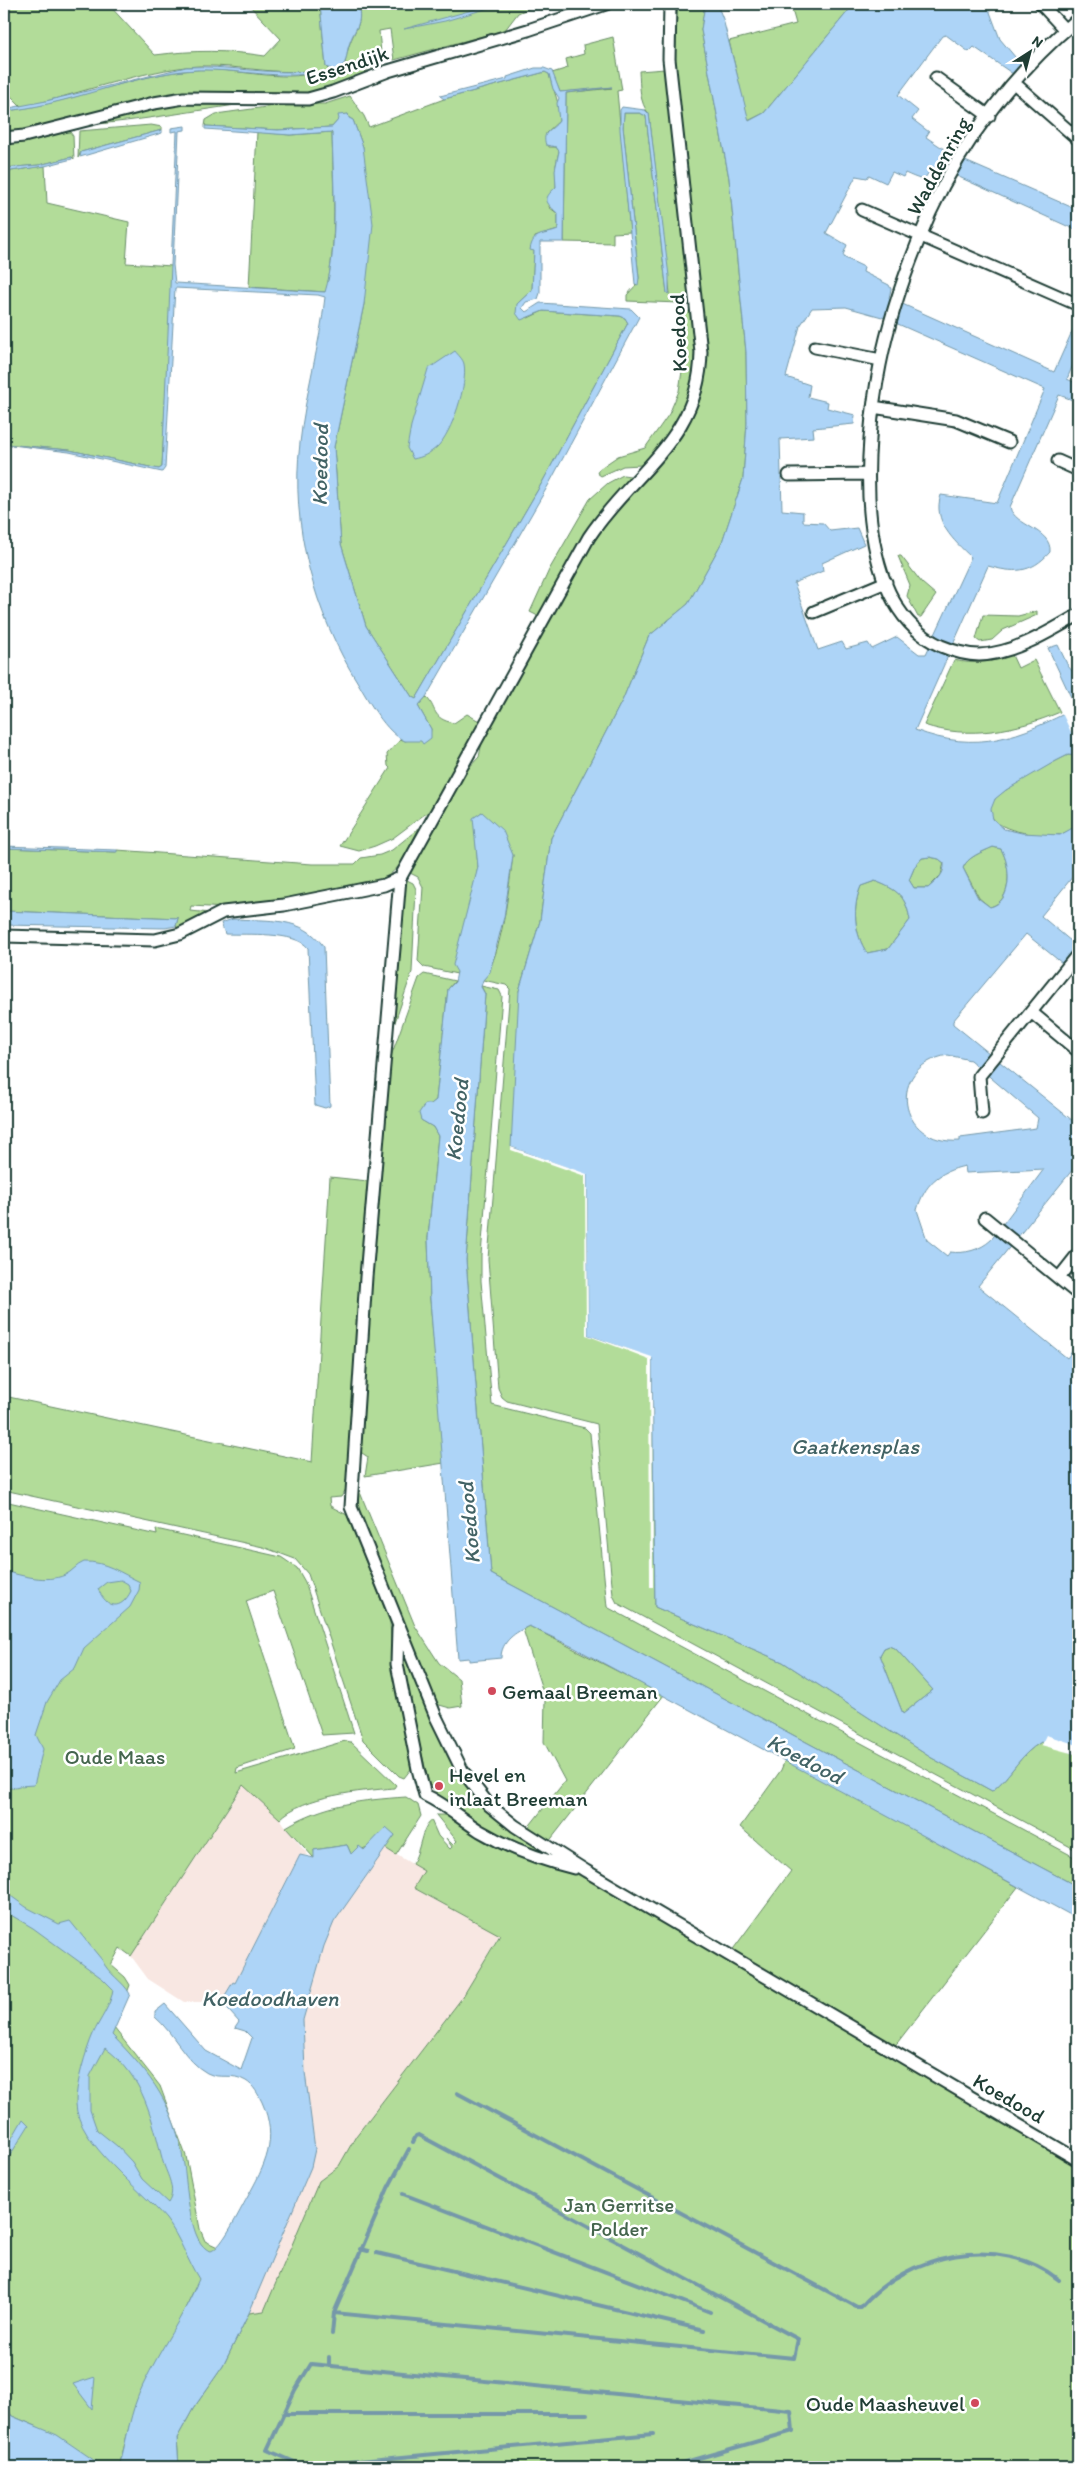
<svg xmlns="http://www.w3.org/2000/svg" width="1082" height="2471" font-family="Itim,sans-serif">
<rect width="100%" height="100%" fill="#fff"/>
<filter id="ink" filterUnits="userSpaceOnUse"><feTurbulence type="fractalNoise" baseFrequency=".02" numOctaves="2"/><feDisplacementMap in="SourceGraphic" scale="10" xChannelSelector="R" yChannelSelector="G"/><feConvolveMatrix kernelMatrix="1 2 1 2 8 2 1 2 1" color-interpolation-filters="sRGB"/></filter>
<g filter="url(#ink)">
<path fill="#f8e7e2" d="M244 1784 280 1819 308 1855H300L235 1983 233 1982 221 2002H184L148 1979 131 1956Z
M385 1848 424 1871 415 1889 500 1934 462 1998 356 2136 339 2166 319 2181 264 2311 249 2313 311 2167 303 2021 324 1946 334 1922Z"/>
<path fill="#b2dc99" stroke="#688c66" d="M4 4H108L155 55C195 50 226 50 265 56L281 39 248 4H320L326 67 335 76 343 75C345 65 346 55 349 46 355 27 363 26 358 4H539L518 13 505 30 394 60 390 29 379 31 382 64 366 70 364 76 311 94 191 93 4 134V111C68 105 129 75 193 70 232 67 272 81 311 74L310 71C268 75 226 62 185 67 130 74 76 95 22 107L4 89Z
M678 4H705L701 30 729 178 746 352 747 423 743 479 722 542 688 604 649 636 623 699 551 838 540 921 519 991 587 1174 652 1357 655 1607 783 1662 930 1757 992 1791C1013 1774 1018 1756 1041 1742L1078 1755V1851L617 1603 613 1595 597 1424 507 1401 502 1397 498 1388 488 1259 510 989 506 985 483 980C502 956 509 887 513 855L482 812 474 818 478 867 457 974 424 967 418 961 423 887 418 877 410 873 464 773 479 757 482 742 592 541C623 493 674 459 698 405 713 369 704 326 700 289 691 195 668 99 678 4Z
M798 4H854L764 113 748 121 729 41 796 24 791 6Z
M613 37 622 90 617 91 630 232 613 233V243L564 242 566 93 612 88 560 92 552 73 568 68 566 59 584 54 583 45Z
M665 69 691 297 679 303 627 301V295L636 285 639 278 623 127 624 113H640L646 116 667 293H670L649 114C639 102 640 86 639 71Z
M545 72 549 74C553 91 561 103 559 121L546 133 549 147H556L559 151 556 165V187L553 190 549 207 558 214V230L535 237 532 290 517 304 528 318 543 311 620 316 625 318 628 323 543 481 416 699 412 697 366 626 341 544 334 447 364 304 363 147 353 120 349 118 348 114 339 119 332 127 278 130 205 126 206 120 216 114 288 104H325L350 96 364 116 369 127 444 99Z
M185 102 251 103C196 110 141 121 86 125L143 110Z
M151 125 162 127V130L81 152 78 158 79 131Z
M65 131 70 132 73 136 74 159 72 157 39 165 4 168V143Z
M257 132 290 135 332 132C333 185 338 240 326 292L249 287Z
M45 166 47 203 129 222 126 263 172 266 162 467 159 469 69 450 4 444V172Z
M684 309 692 313C699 385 691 412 641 465L623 466 601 476 597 473 599 469 618 456 645 448 669 414 679 391 682 371 680 310Z
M623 475 630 476 594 521 540 617 530 612 549 570 590 499 608 483Z
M898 556H901L922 583 936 595 921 617H918L907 596 910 585Z
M1037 611V615L1003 630 992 640 980 642 976 639 983 615 1018 616Z
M1012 655 1018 668 1034 660 1060 712C1018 730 968 740 924 725L954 660C973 665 994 662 1012 655Z
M426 697C437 707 431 719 454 723L467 714 481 722 429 811 393 838 375 846 359 851 340 846 390 768 388 766 387 754 401 739 405 741 430 735 431 729 418 706Z
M1068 755 1078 756V825C1072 829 1064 834 1057 835 1040 837 972 830 995 799 1003 789 1055 761 1068 755Z
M419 828 401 864 384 880 327 893 227 908 191 906 190 911 211 913 180 931 176 926 178 918 4 911V848L116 852 117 850 312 864H355L361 858 380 855 392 850Z
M993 847 1001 849C1011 866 1013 901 990 907L979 898 963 868C967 857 982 852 993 847Z
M930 857 939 859 944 863 941 875 928 888H914L909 880 915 866 922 858Z
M407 880 413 883 416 889 412 972 392 1031 402 902Z
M875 881C898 890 906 896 910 920L888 949 867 953C854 934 852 907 861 886Z
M424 974 455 981 448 989 436 1100 431 1104 421 1120 433 1127 438 1136 428 1238 430 1299 444 1463 365 1476 368 1457 359 1451 373 1242 389 1062 419 978Z
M481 986 499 990 502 996 481 1255V1281L492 1405 585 1428 590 1433 607 1607 1078 1859V1887L491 1574 466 1260 485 994Z
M330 1177 368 1181 346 1489 341 1497 329 1498 330 1506 347 1515 390 1622 392 1655 413 1760 411 1769 404 1778 399 1776 363 1740 308 1574 295 1559 263 1547 4 1490V1396L312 1462Z
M357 1485 415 1626 439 1663 459 1679 462 1706 450 1708 436 1704 360 1517Z
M4 1501 157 1535 156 1529 281 1557 297 1568 305 1582 354 1733 322 1735 273 1591 246 1601 295 1749 237 1768 236 1773 345 1741 351 1742 396 1785 394 1788C361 1791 304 1795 280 1819L243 1785 131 1956 120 1948 111 1965 125 1977 130 1985 114 2028 160 2086 186 2156 200 2229 205 2241 222 2249 195 2288 130 2423 119 2467H87L36 2426 12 2416 4 2406Z
M529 1626 664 1695 548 1843 527 1829 565 1781 544 1742 545 1699 523 1629Z
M889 1646 896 1649 933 1690 903 1714 880 1655 884 1648Z
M400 1650H403L472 1793 485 1808 557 1860 487 1831 438 1794 429 1784 401 1665Z
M785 1760 1018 1887 894 2047 731 1952 791 1871 740 1827 781 1770Z
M406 1797 418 1805 421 1816 396 1855 385 1848 395 1835 351 1854 347 1845 314 1850 315 1858 313 1857 286 1827C324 1804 362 1800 406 1797Z
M436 1815H450L608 1889 1078 2165V2467H179L177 2438 193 2409 223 2366 249 2313 264 2311 319 2181 339 2166 356 2136 462 1998 500 1935 414 1888 424 1871 412 1864C421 1851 420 1830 431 1820L438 1836 450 1849 452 1847 446 1838 453 1845 457 1841Z"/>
<path fill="#add4f7" stroke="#7498a9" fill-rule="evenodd" d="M320 4H358C363 26 355 26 349 45 346 53 348 62 341 67L343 75 335 76 331 69 326 67Z
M494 4H502L445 21 404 29Z
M705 4H717L723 19 749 121 764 113 854 4H987L1000 39 1021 64 1013 74 974 47 969 52 946 35 942 36 898 95 918 111 912 119 929 132 926 137 956 157 1078 210V231L937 167C918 176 934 186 905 173L903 177 892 172 886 183 869 175 867 178 856 176 826 233 847 245 843 255 845 258 864 267 863 272 889 285 891 289 889 298 1054 372 1078 318V353L1067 379 1078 384V402L1059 395 1010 507C1014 526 1052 529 1050 552 1031 574 1013 573 988 566L915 730C978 754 1019 737 1076 708L1048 648 1058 645 1068 666 1078 678V756L1068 755 1056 761 1006 790 995 799 991 809 993 819 1004 829 1022 833 1060 835 1078 825V870L1041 916 1078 947V976L1026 934 953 1021V1024L1078 1125V1163L978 1286 1067 1358 1078 1344V1755L1041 1742C1018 1756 1013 1774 992 1791L930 1757 783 1662 655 1607 652 1358 588 1335 587 1175 511 1147 519 991 540 921 551 838 623 699 649 636 688 604 722 542 743 479 747 423 746 352 729 178 701 30ZM846 307 882 317 1045 389 997 503 941 495C932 521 954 541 971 557L926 654H919L897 637 872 649 868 643 846 649 842 642 818 650 794 583 823 571 822 563 864 544 857 528 830 531 823 523 803 522V512L782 510 780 439 814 437 813 428 854 424 855 415 827 408 828 402 808 397 810 385 786 377 800 326 812 308ZM993 847 1001 849C1011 866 1013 902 990 907L978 898 963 868C967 857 982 852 993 847ZM930 857 939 859 944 863C945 875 936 881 928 888H914L909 880 915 866 922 858ZM875 881C898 890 906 896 910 920L888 949 867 953C854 934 852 907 861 886ZM948 1055 970 1060 1038 1118 1036 1128 960 1138V1141C897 1146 885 1066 948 1055ZM965 1166 966 1173 1044 1169 991 1240C980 1250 965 1254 950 1252L947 1256 927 1240 917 1210C925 1184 938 1172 965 1166ZM889 1646 896 1649 933 1690 903 1714 880 1655 884 1648Z
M186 67C227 65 268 75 310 71L311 74C268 79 225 66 182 71 121 79 64 106 4 111V109L46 101Z
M535 68H544L552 71 560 92 612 87 566 93 564 242H540V293L538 299 526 302 522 308 526 312 540 303 631 309 639 317 549 484 426 697 418 706 431 729V738L423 744 421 741H405C386 733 368 700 358 683 314 613 290 525 300 443 305 394 320 346 325 297L318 295 175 288 165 468 162 472 69 452 4 444 69 450 159 469 162 467 177 131 171 132V128L185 126V130L179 131 173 265 175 283 325 292C339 247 333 180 332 132L290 135 205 129V126L278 130 332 127 339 119 338 115 348 114 349 118 353 120 363 147 373 224 364 304 334 447 341 544 366 626 412 697 416 699 543 481 628 323 625 318 620 316 543 311 521 320 516 313 517 304 532 290 534 251 530 250C533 231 544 236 558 230V214C548 203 540 201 556 187L555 170 559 151 556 147 546 145C541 131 552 131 559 121L557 103 559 98 553 89 549 74 545 72 444 99 440 96 507 79V77Z
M622 107 645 110 649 114 669 276V294L667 293 646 116 640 113H624L623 127 639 278 638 285 635 284 620 130V110Z
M162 130V133L80 157 81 152Z
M72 157V159L45 166 4 172V168L39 165Z
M455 351C458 355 463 359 464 364 468 384 452 433 437 447 429 454 423 457 413 459L407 448 411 426 428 369Z
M482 812 503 831 513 855 504 917 490 972 483 980 481 987 485 994 466 1260 491 1574 1078 1887V1919L575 1648 529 1626C516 1632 501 1641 501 1658L469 1661V1658L458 1659 430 1299 428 1238 438 1136 433 1127 421 1120 419 1113 425 1104H431L436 1100 448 989 455 982 457 972 453 965 478 867 473 818Z
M4 846 117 850V852L4 848Z
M4 911 178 918 176 926 165 928 4 925Z
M233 919C267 921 303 916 324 947L330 1106 325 1108 315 1105 308 948C296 931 246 935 225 934L221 923Z
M84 1562C105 1561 121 1573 140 1582L139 1590 130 1607 84 1648 75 1668 60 1680 47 1702 36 1735 43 1749 34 1785 19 1786 4 1790V1571C23 1576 47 1583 65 1575 72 1572 76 1565 84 1562ZM121 1580 128 1584 131 1591C121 1611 107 1609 98 1589L107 1582Z
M386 1827 395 1835 334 1922 324 1946 303 2020 305 2072 315 2149 311 2167 249 2313 223 2366 193 2409 177 2438 179 2467H119C127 2440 130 2411 143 2385 160 2349 184 2316 199 2279 187 2260 180 2237 166 2219 142 2190 77 2143 76 2104 75 2087 86 2050 93 2034 100 2019 111 2006 113 1989L103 1979 33 1928 4 1911V1891L26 1907 59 1924 70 1921 102 1960C108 1974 123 1981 130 1994L112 2035C152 2076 175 2105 184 2165 187 2183 189 2247 211 2251 222 2248 240 2210 247 2198 265 2165 279 2140 262 2102 258 2094 254 2086 246 2081 231 2072 221 2080 207 2073 185 2061 174 2033 155 2017V2012L165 2004 206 2051 241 2070 252 2038 245 2031 235 2028 239 2022 221 2002 233 1982 235 1983 300 1855 314 1858V1850L347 1845 351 1854 359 1846 364 1850ZM105 2048C144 2076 152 2119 163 2162 167 2175 177 2190 168 2203L142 2179 132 2162 117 2146 97 2130 90 2110V2076Z
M23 2119 29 2125 4 2165V2152Z
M95 2377 92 2409 73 2384Z
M4 2406 12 2416 57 2435 104 2467H4Z"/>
<path fill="#fff" d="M1071 709 1078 723V747L1062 713Z
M511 1147 587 1174 588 1335 652 1357 653 1587H650L649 1359 586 1335 585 1176 511 1150Z
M1046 1735 1078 1745V1755L1041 1745Z"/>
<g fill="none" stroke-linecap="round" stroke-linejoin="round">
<path stroke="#7498a9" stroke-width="4" d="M457 2093 857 2307H861C907 2253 1001 2233 1059 2280
M409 2149 388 2188 334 2313 794 2358 798 2339 419 2135 416 2136 413 2142
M403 2194 710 2312
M360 2249 368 2251
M377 2253 704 2330
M332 2334 334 2313
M329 2366V2357
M283 2414H587
M305 2466 653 2434
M306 2467 267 2450 295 2390 311 2364 791 2411 793 2431 668 2467
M579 2467 593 2465"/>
<g stroke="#1f3d34" stroke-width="15">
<path id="street" d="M670 4 669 59 701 352C700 439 632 472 589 537L400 878 366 1277 351 1507 436 1717 462 1770 489 1805 515 1826 586 1871 1078 2160
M1041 4 1065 30
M1078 19C1016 70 963 140 930 213 909 261 890 314 880 365 864 445 851 605 941 646 953 651 965 655 979 655 1013 654 1049 632 1078 615
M936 78 989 116
M1014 83 1078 139
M4 138 24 136 154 103 184 98 308 99 333 92 388 71 528 30 606 4
M862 210 1074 303
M815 347 881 360
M873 407 956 420 1009 442
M1058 461 1078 470
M789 475 868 474
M814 612 886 582
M4 936 155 940 180 934 223 912 284 905 384 885 400 878
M1031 1012 1078 1051
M982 1113 979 1076 1078 954
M985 1218 1078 1294
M1059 1278 1078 1254
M398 1629 397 1664 418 1769 425 1795C446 1805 461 1819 480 1831 509 1848 542 1860 574 1868"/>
</g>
<use href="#street" stroke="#fff" stroke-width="11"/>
</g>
</g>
<g fill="#d1495b" stroke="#fff" stroke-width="2">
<circle cx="492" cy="1691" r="5"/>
<circle cx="439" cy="1786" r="5"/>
<circle cx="975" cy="2403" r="5"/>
</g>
<g text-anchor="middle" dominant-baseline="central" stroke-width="5" stroke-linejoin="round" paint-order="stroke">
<g font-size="21" fill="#1f3d34" stroke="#fff">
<text transform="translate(347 65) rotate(-18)">Essendijk</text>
<text transform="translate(938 166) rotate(-61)">Waddenring</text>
<text transform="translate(678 333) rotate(-92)">Koedood</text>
<text transform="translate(1009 2098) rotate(30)">Koedood</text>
</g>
<g font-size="21" fill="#1f3d34" stroke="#fff" text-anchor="start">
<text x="502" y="1691">Gemaal Breeman</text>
<text x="449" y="1774">Hevel en<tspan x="449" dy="24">inlaat Breeman</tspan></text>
<text x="965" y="2403" text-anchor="end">Oude Maasheuvel</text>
</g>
<g font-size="21" fill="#44654d" stroke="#fff">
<text x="115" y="1756">Oude Maas</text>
<text x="619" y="2204">Jan Gerritse<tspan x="619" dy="24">Polder</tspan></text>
</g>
<g font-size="22" font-style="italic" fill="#426365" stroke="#fff">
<text transform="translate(320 465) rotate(-89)">Koedood</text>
<text transform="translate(457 1120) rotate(-84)">Koedood</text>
<text x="855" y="1446">Gaatkensplas</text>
<text transform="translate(469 1523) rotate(-95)">Koedood</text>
<text transform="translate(805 1759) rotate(28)">Koedood</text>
<text x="270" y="1998">Koedoodhaven</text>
</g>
</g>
<rect width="1082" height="2471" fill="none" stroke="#fff" stroke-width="20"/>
<rect x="10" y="10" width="1062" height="2451" fill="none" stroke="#1f3d34" stroke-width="2" filter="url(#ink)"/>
<g transform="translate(1030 52) rotate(36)" stroke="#ffffff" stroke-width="4" paint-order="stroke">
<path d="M0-4L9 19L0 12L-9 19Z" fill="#1f3d34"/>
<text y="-8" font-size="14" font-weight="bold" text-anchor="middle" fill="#1f3d34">N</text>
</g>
</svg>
